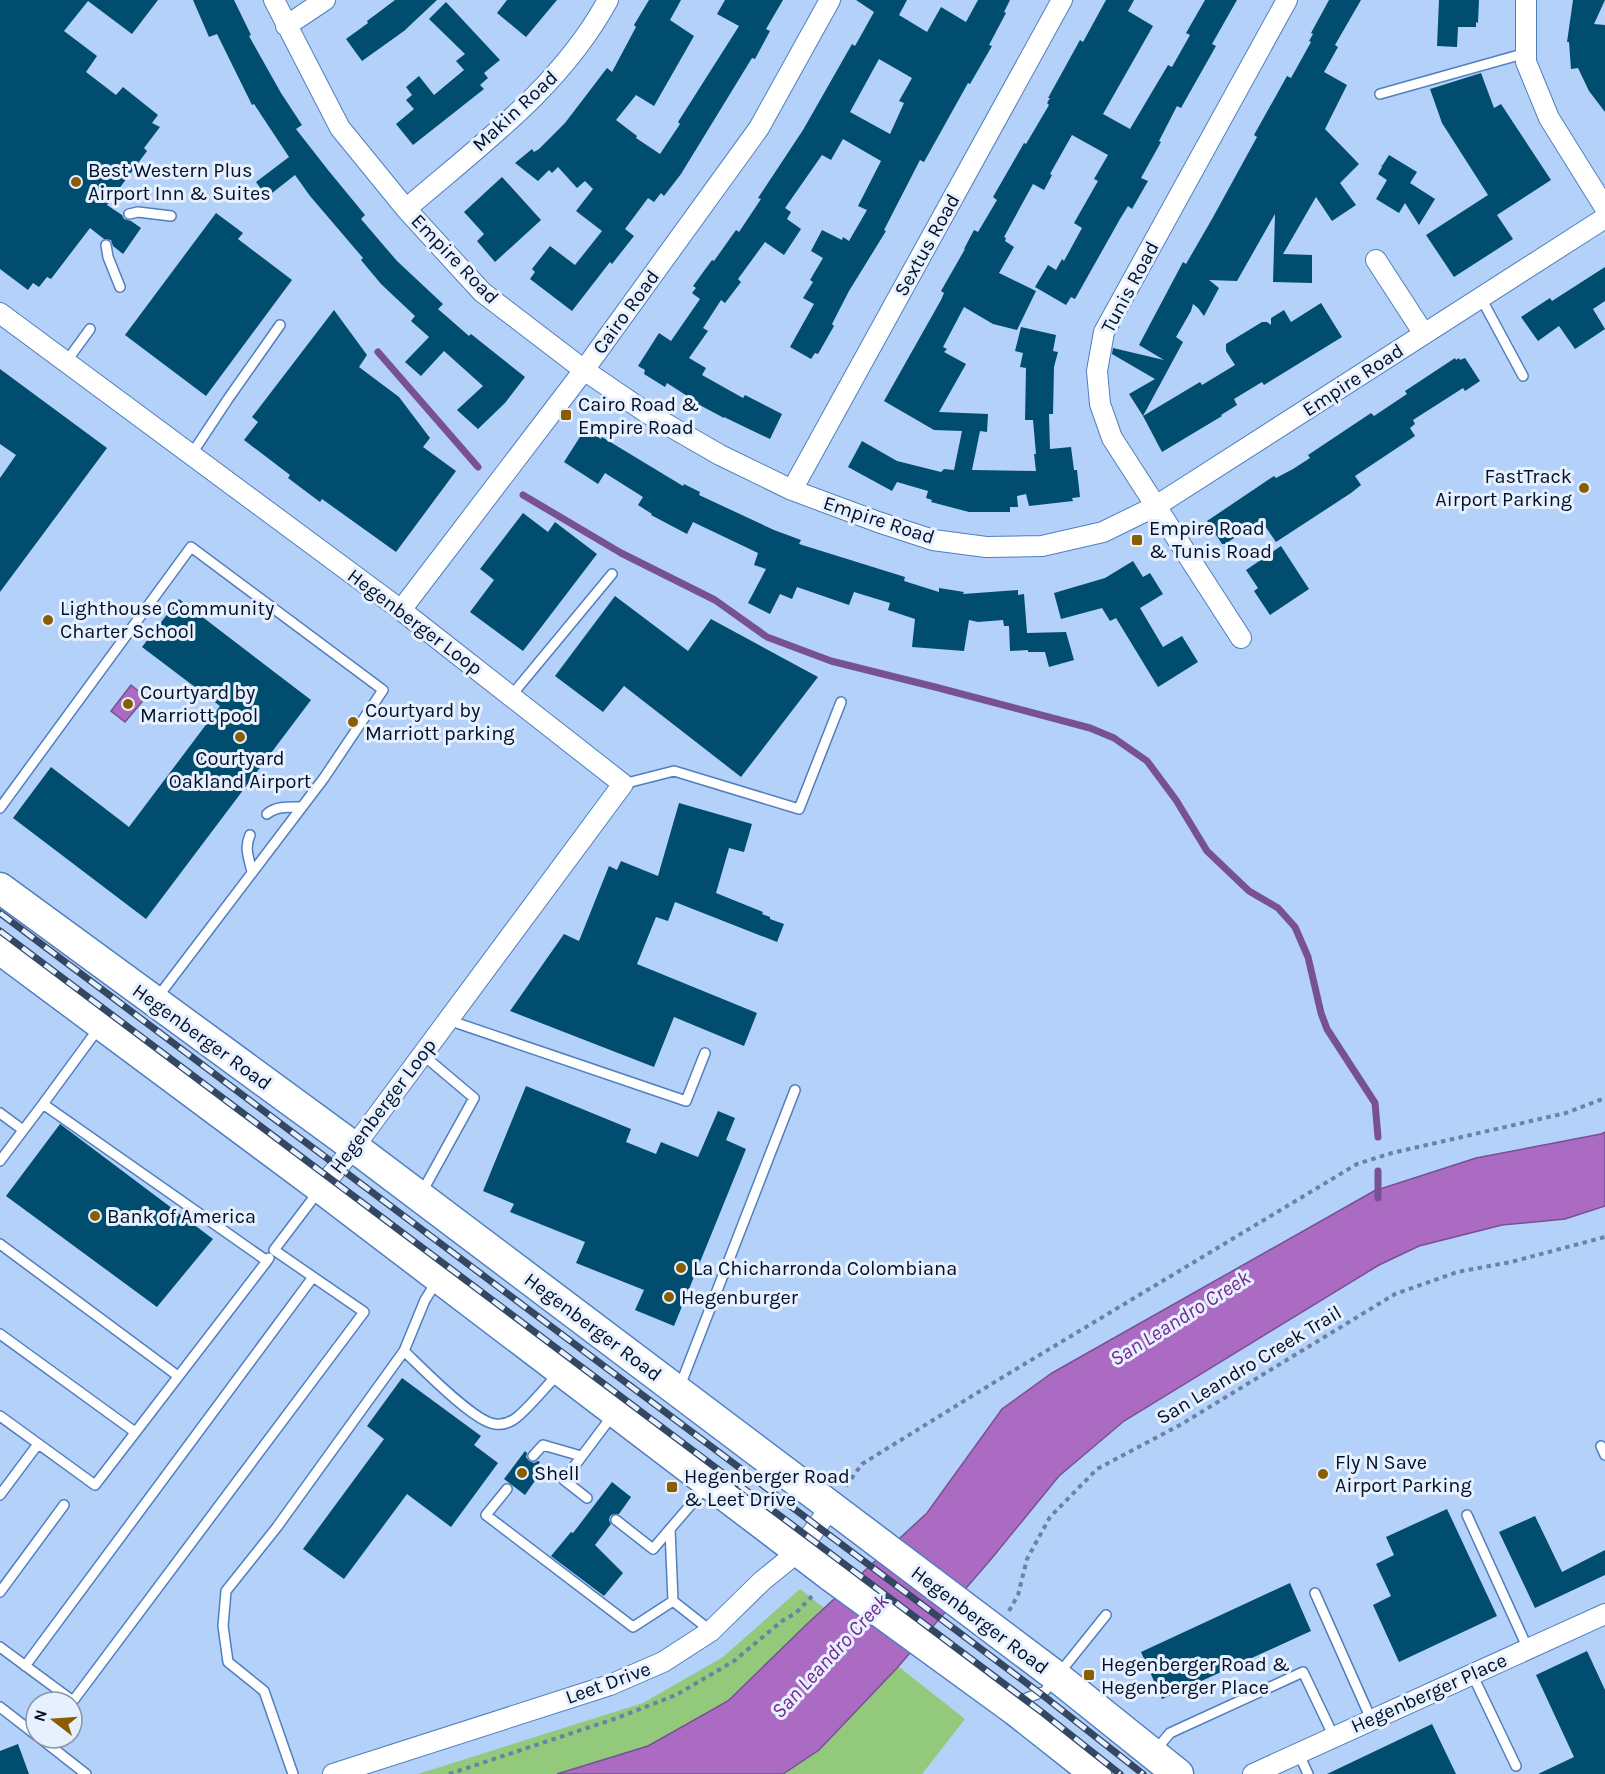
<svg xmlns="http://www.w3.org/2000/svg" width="1605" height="1774" font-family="Karla,sans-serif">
<rect width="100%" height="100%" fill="#b3d1f9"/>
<path fill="#93c97b" d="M800 1589 965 1719 922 1774H418L643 1703 723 1657Z"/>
<path fill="#ab6bc2" stroke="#785094" stroke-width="1.5" d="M131 685 146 697 125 722 111 711Z
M1605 1132V1206L1565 1219 1502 1225 1419 1246 1379 1265 1124 1421 1059 1476 992 1558 897 1668 819 1750 783 1774H557L648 1746 728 1701 806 1625 927 1513 1002 1409 1052 1373 1374 1191 1476 1158 1601 1134Z"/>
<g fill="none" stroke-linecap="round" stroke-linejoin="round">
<path stroke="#785094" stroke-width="7" d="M378 352 478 467
M523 495 621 553 715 600 767 637 831 661 935 687 1090 728 1114 738 1147 761 1176 800 1207 851 1249 891 1278 908 1295 927 1308 957 1321 1013 1327 1029 1375 1103 1378 1137
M1378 1171V1198"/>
</g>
<path fill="#014d6f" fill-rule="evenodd" d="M0 0H158L132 34 88 1 64 31 97 56 86 72 116 95 123 87 158 115 152 123 160 127 144 148 147 151 107 205 122 215 124 219 131 221 141 228 123 254 113 246 111 240 104 239 90 228 51 279 47 277 39 287 33 283 28 290 0 269Z
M193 0H234L251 35 249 36 281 93 302 125 296 129 328 170 365 215 361 219 397 261 443 304 438 309 469 336 471 334 525 377 505 403 478 429 457 410 483 386 444 351 421 376 405 362 429 337 411 321 415 316 381 284 361 260 363 258 310 196 295 175 267 197 256 182 289 157 254 104 252 105 217 34 209 37Z
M395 0H437L404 31 362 61 346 39 368 23 367 21Z
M507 0H557L526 37 497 13Z
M649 0H681L670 20 694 36 654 106 636 95 616 120 637 136 636 138 660 154 680 124 678 122 739 26 717 14 725 0H783L766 29 770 31 755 59 752 58 681 174 664 196 661 193 654 202 648 198 625 229 634 236 612 264 610 262 572 311 530 279 535 272 532 269 550 246 575 265 602 231 576 211 593 189 585 181 577 188 558 167 552 173 549 170 538 181 515 163 532 149 534 152 539 149 565 123 607 68 612 72 636 27 634 25Z
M856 0H907L899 15 927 32 941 7 966 22 978 0H1010L1004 12 1006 13 989 45 992 46 970 84 968 83 924 162 920 160 884 230 886 231 849 291 832 324 834 326 818 354 815 353 811 359 790 347 814 304 803 298 813 282 810 280 823 258 811 251 822 230 842 240 843 237 849 241 867 210 858 206 881 161 843 139 831 160 822 155 785 208 791 212 787 219 801 229 784 255 765 242 738 279 741 282 725 303 721 300 703 328 708 331 689 358 706 368 702 375 743 398 745 395 782 414 770 439 724 417V418L694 402 695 401 667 383 665 387 644 374 645 370 638 366 659 333 671 341 700 299 692 293 696 288 693 286 712 260 714 261 736 230 739 232 761 199 758 198 803 130 852 44 855 46 874 12ZM879 59 912 78 899 101 904 103 890 134 850 112Z
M1106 0H1134L1128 11 1153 26 1103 114 1130 129 1168 65 1172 67 1190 35 1186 33 1205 0H1237L1212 44 1216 46 1181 108 1177 106 1159 141 1161 142 1141 178 1148 181 1132 209 1128 206 1120 219 1075 299 1071 297 1066 305 1035 287 1048 265 1056 270 1062 259 1064 261 1082 228 1074 223 1098 181 1094 179 1108 155 1072 135 1050 174 1052 175 1044 190 1033 184 1004 237 1006 238 1005 241 1014 247 999 273 1036 291 1017 330 993 324 964 307 943 347 947 349 944 352 966 364 939 412 988 414 987 432 980 431 972 470 1036 471 1034 454H1036L1033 420H1025L1026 368 1020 367 1023 353 1015 351 1021 327 1056 335 1053 351 1058 352 1054 367 1053 414H1049L1050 449 1071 447 1074 470H1077L1080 497 1072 498 1073 501 1029 506 1026 494 1017 496 1018 507H1010V512H969L931 502 932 500 926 498 928 491 897 482 892 491 848 467 862 441 897 461 941 472 944 469 954 470 962 431 934 430 884 401 941 300 944 293 941 291 965 249H964L974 230 978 232 994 205 997 200 993 197 1024 143 1026 144 1049 105 1047 103 1050 98H1048L1080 40 1083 42Z
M1329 0H1361L1335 45 1338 47 1324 72 1347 85 1325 129 1359 164 1340 183 1356 205 1332 221 1316 197 1283 254 1312 255V283L1273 282 1275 214 1237 281 1209 280 1219 288 1204 316 1198 308 1193 304 1191 311 1176 337 1183 342 1143 416 1129 394 1155 379 1112 354 1113 348 1164 360 1139 345 1183 262 1186 264 1212 219 1257 137 1254 135 1287 76 1291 78 1311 42 1309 41 1313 34 1311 33Z
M1439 0H1479L1478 23 1476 22V27H1458L1457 47 1437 46Z
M1573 0H1605L1594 24 1605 25V112L1589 91 1578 68 1571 69 1569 42H1567Z
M446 2 500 60 484 73 488 78 480 85 484 89 413 145 396 124 414 109 406 100 412 95 406 87 419 76 434 95 464 70 456 61 465 54 429 19Z
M1481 73 1494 108 1501 104 1551 180 1497 215 1513 239 1454 277 1426 235 1488 195 1442 123 1430 89Z
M1389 155 1417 172 1410 183 1435 199 1419 225 1405 203 1399 213 1376 199 1387 180 1378 174 1382 167 1380 164 1382 166Z
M502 177 541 220 495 262 477 241 484 234 464 212Z
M216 213 243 233 238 239 292 280 206 396 125 335Z
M1605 267V301L1593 309 1605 329 1575 349 1559 326 1538 341 1521 317 1550 298 1552 301Z
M1321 303 1342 337 1264 385 1262 382 1234 399 1237 405 1221 415 1222 416 1162 452 1143 416 1200 382 1202 385 1235 365 1226 351V344L1262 322H1267L1271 325V318L1284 310 1291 322Z
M334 310 367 355 359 367 399 397 430 438 423 447 456 471 396 552 322 499 320 502 288 478 290 475 244 440 258 422 252 417Z
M1455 358 1456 360 1459 358 1460 360 1465 358 1480 381 1465 391 1463 388 1413 420 1415 424 1410 428 1415 436 1355 476 1361 485 1351 493 1276 542 1261 520 1225 544H1222L1207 521 1274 476 1276 478 1293 469 1310 458 1308 455 1371 413 1374 416 1407 394 1405 391Z
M0 369 107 448 0 592V478L16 455 0 444Z
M585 429 601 439 602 437 683 486 684 484 700 492 699 495 774 530 801 540 799 544 905 577 904 581 939 592V588L964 592 963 594 1018 590V595L1024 594 1027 633 1066 632 1074 660 1049 667 1045 652H1028V650L1010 651 1009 626H1004L1003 620 978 622 969 620 964 651 912 647 915 619 888 610 890 603 854 592 849 605 797 587 792 599 780 594 770 614 748 603 766 569 754 565 758 553 693 522 687 534 651 515 652 514 638 505 643 497 605 473 598 484 564 462Z
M523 513 548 532 555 522 597 554 523 651 470 612 494 580 480 569Z
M1281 546 1309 589 1270 615 1254 591 1258 588 1246 570Z
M1133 561 1143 577 1150 573 1163 594 1140 608 1163 647 1182 636 1198 662 1158 687 1116 618 1110 621 1102 608 1061 619 1054 593 1105 578Z
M615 596 688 651 711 619 818 677 741 777 624 686 603 712 555 676Z
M179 599 311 700 146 919 13 818 51 767 129 827 220 706 142 647Z
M679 803 752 824 744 852 729 848 716 893 763 912 762 914 770 917V919L784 924 777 942 675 902 668 921 656 917 637 964 757 1013 744 1046 674 1017 654 1067 510 1011 564 934 579 941 609 866 617 870 621 861 658 876Z
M526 1086 631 1129 626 1142 656 1154 661 1142 698 1157 718 1111 735 1118 726 1140 746 1149 674 1326 635 1310 644 1290 576 1263 585 1242 510 1212 514 1204 483 1191Z
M60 1124 213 1239 157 1307 6 1196Z
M402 1378 481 1436 474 1445 498 1463 451 1527 407 1494 344 1579 303 1549 384 1439 367 1426Z
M525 1451 527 1453 526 1457 529 1461 534 1463 538 1461 540 1462 534 1471 539 1475 525 1495 504 1479Z
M612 1482 631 1497 619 1514H614L610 1516 609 1520 611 1524 595 1545 623 1573 604 1596 551 1556 571 1532 573 1533Z
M1447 1509 1497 1616 1399 1662 1373 1605 1391 1596 1376 1564 1394 1555 1386 1537Z
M1535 1516 1562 1572 1605 1550V1575L1535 1608 1499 1532Z
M1290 1583 1311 1631 1162 1699 1141 1652Z
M1587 1651 1605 1690V1774H1538L1574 1757 1536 1675Z
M1432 1724 1456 1774H1327Z
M18 1744 29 1774H0V1751Z"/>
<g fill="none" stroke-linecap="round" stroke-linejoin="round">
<g stroke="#517fbe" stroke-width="12">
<path id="service" d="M1380 94 1526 53
M129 214 138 212 171 216
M106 245 108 257 120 287
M1481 298 1523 376
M66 362 90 329
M191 455 228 399 280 325
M511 696 612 574
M623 784 674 771 799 809 841 702
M0 808 191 547 383 690 324 778 157 998
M267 814C276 806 289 807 301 807
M250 835C244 848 249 858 252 872
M448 1020 686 1101 705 1053
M98 1029 43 1104 267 1261 269 1258
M0 1113 23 1130
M0 1161 43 1104
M422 1192 474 1098 423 1055
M0 1244 178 1376
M0 1334 135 1432
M404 1351C421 1367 474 1422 495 1424 501 1425 508 1423 513 1420 525 1413 548 1384 559 1373
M680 1386 795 1090
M0 1416 95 1485 267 1261
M1601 1446 1605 1455
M533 1456 543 1445 581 1456
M707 1486 670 1529 673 1601 711 1631
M507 1489 486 1515 633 1627 673 1601
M0 1495 38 1444
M587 1498 564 1480 612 1416
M1467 1515 1528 1649
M616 1520 653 1549 670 1529
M0 1592 64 1505
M1315 1593 1371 1719
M0 1647 73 1701 364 1312 274 1250 318 1192
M25 1666 313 1277
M1472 1674 1516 1766
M1015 1697 1022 1700 1045 1691 1106 1615
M0 1707 36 1735
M40 1738 86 1774
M1155 1751 1170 1733 1303 1672 1334 1737
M1298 1752 1308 1774
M293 1774 264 1691 228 1662 223 1626 226 1591 277 1527 404 1351 425 1300 437 1281"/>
</g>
<g stroke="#517fbe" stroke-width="22">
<path id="minor" d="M274 0 340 128 406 209 482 292 584 370 647 413 720 455 792 490 878 522 933 540 986 547 1042 546 1103 532 1156 506 1605 218
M1526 0V62L1549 118 1605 208
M286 26 325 0
M406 209C479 146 561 87 608 0
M1376 260 1424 334
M0 313 401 610 623 784 354 1147 321 1188
M792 490 1062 0
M401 610 584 370 759 128 830 0
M1241 638 1112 438 1100 404 1097 371 1104 332 1287 0
M333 1774 610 1685 663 1662 711 1631 762 1581 799 1551 831 1507
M1253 1774 1605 1614"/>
</g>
<g stroke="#517fbe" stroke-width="33">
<path id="primary" d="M0 888 354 1147 1057 1677 1178 1774
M0 949 321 1188 831 1576 1015 1710 1096 1774"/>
</g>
<path stroke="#6a82a3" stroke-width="4" stroke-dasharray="4.5 4.5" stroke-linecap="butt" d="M846 1486 862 1464 998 1380 1357 1164 1392 1153 1566 1113 1605 1098
M1009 1611 1018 1595 1027 1559 1050 1517 1097 1469 1180 1425 1395 1294 1457 1272 1511 1262 1605 1237
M449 1774 617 1718 676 1695 734 1661 782 1621 796 1613 814 1594"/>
<use href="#service" stroke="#fff" stroke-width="9"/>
<use href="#minor" stroke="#fff" stroke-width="20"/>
<use href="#primary" stroke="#fff" stroke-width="30"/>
<g stroke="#334763" stroke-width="7">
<path id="rail" d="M0 913 1045 1697 1143 1774
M0 931 855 1572 1043 1713 1120 1774"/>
</g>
<use href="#rail" stroke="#e6f0fe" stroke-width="4.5" stroke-dasharray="14" stroke-linecap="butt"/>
</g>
<g fill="#895d00" stroke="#e6f0fe" stroke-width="2">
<circle cx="76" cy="182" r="6"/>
<rect x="560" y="409" width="12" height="12" rx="3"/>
<circle cx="1584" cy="488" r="6"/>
<rect x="1131" y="534" width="12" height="12" rx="3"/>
<circle cx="48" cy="620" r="6"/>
<circle cx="128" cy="704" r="6"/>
<circle cx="353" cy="722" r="6"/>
<circle cx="240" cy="737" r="6"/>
<circle cx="95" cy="1216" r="6"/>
<circle cx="681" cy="1268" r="6"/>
<circle cx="669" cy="1297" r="6"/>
<circle cx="522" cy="1473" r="6"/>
<circle cx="1323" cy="1474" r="6"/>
<rect x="666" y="1481" width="12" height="12" rx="3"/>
<rect x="1083" y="1669" width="12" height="12" rx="3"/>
</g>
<g text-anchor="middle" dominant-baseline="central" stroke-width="6" stroke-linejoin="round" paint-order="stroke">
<g font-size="20" fill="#011028" stroke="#e6f0fe">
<text transform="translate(515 111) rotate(-43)">Makin Road</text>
<text transform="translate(927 245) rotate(-61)">Sextus Road</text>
<text transform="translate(455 259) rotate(46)">Empire Road</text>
<text transform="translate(1130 287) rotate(-62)">Tunis Road</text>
<text transform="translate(626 312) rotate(-54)">Cairo Road</text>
<text transform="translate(1353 380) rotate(-33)">Empire Road</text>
<text transform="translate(879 520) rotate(18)">Empire Road</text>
<text transform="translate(415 622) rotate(37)">Hegenberger Loop</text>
<text transform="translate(202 1037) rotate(36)">Hegenberger Road</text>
<text transform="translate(383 1106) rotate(-53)">Hegenberger Loop</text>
<text transform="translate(593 1327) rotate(37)">Hegenberger Road</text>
<text transform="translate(1249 1365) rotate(-31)">San Leandro Creek Trail</text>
<text transform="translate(980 1620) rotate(37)">Hegenberger Road</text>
<text transform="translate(608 1683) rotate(-20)">Leet Drive</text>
<text transform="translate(1429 1693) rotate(-24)">Hegenberger Place</text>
</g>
<g font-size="20" fill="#011028" stroke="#e6f0fe" text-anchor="start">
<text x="88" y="170">Best Western Plus<tspan x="88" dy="23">Airport Inn &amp; Suites</tspan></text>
<text x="578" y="404">Cairo Road &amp;<tspan x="578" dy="23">Empire Road</tspan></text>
<text x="1572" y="476" text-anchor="end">FastTrack<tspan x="1572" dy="23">Airport Parking</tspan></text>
<text x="1149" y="528">Empire Road<tspan x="1149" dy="23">&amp; Tunis Road</tspan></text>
<text x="60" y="608">Lighthouse Community<tspan x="60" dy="23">Charter School</tspan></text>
<text x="140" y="692">Courtyard by<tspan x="140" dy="23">Marriott pool</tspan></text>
<text x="365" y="710">Courtyard by<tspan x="365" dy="23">Marriott parking</tspan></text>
<text x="240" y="758" text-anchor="middle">Courtyard<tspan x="240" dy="23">Oakland Airport</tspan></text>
<text x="107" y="1216">Bank of America</text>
<text x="693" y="1268">La Chicharronda Colombiana</text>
<text x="681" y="1297">Hegenburger</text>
<text x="1335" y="1462">Fly N Save<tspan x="1335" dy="23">Airport Parking</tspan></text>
<text x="534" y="1473">Shell</text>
<text x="684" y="1476">Hegenberger Road<tspan x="684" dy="23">&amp; Leet Drive</tspan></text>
<text x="1101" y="1664">Hegenberger Road &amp;<tspan x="1101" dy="23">Hegenberger Place</tspan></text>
</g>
<g font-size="21" font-style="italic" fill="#762690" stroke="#e6f0fe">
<text transform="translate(1180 1318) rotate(-32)">San Leandro Creek</text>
<text transform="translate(830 1656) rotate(-47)">San Leandro Creek</text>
</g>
</g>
<g transform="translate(54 1720) rotate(287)"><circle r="28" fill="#e6f0fe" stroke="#8a96a8" stroke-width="1.5"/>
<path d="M0-4.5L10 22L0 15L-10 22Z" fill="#895d00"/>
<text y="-9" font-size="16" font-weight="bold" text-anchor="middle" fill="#011028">N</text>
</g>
</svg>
